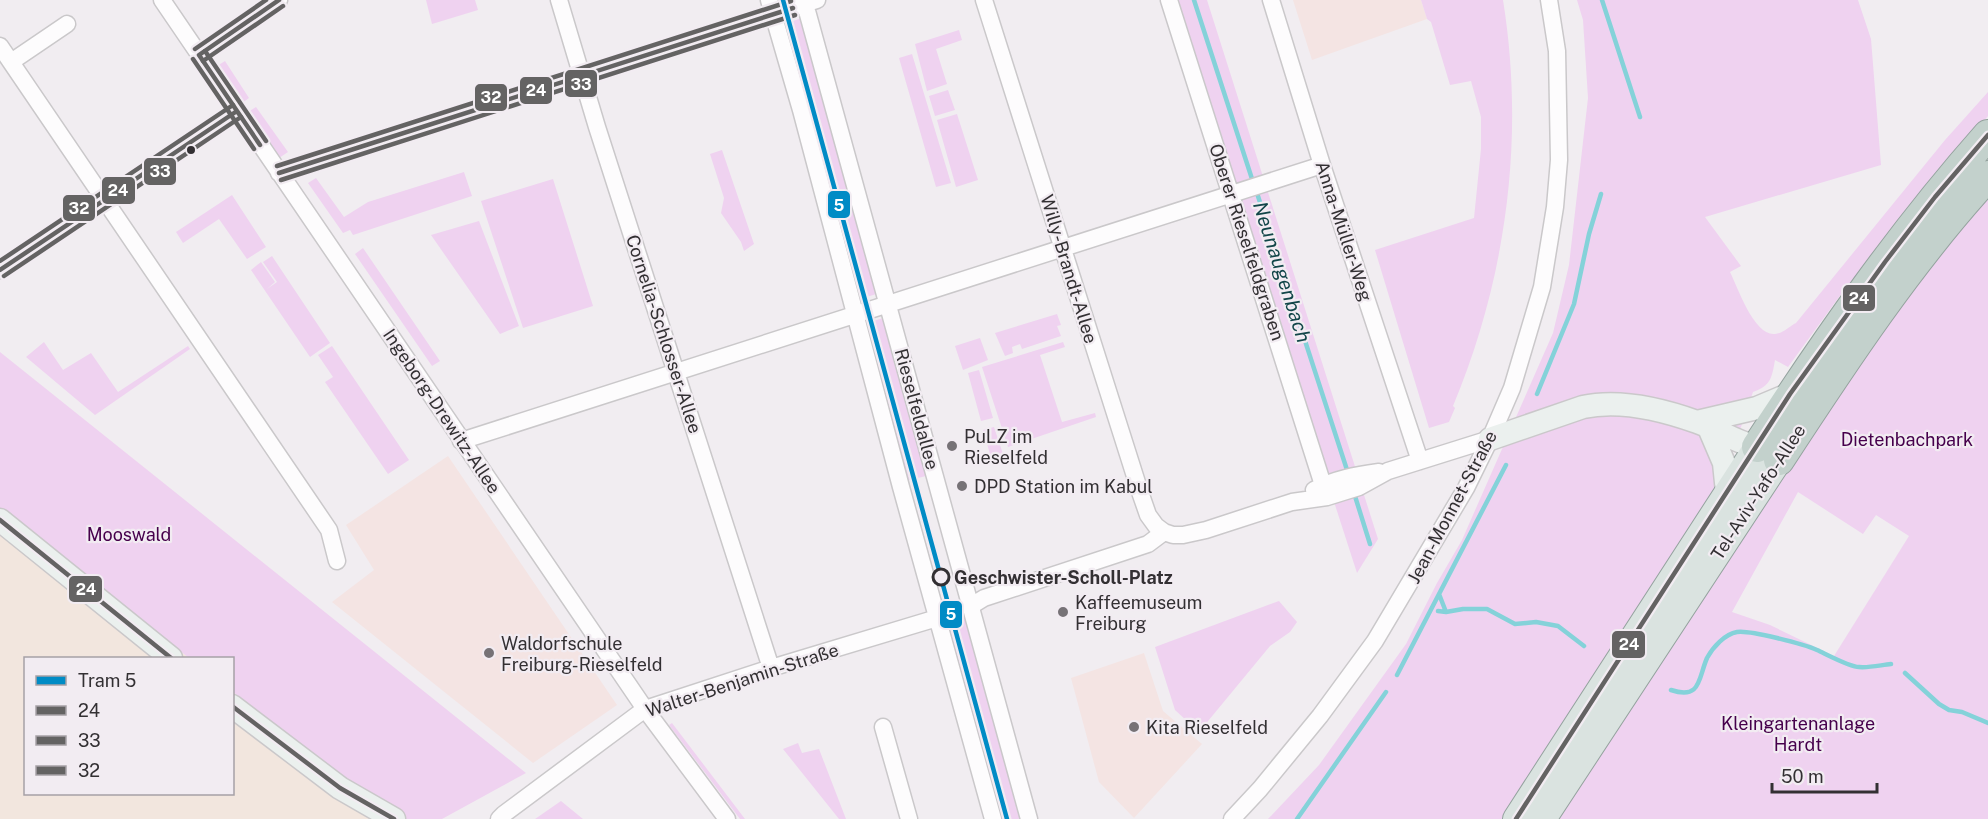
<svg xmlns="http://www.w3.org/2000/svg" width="1988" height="819" font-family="'Public Sans',sans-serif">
<rect width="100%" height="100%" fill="#f1edf1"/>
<path fill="#f2e6de" d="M0 509 189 658H26V794H232L233 692 354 786 404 819H0Z"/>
<path fill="#f4e4e3" d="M1293 0H1421L1427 19 1312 60Z
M448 456 617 705 533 763 332 602 374 570 346 525Z
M1144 653 1163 711 1202 744 1134 818 1099 782 1071 678Z"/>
<path fill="#efd2f0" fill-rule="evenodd" d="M426 0H475L478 10 432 24Z
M1172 0H1207L1378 539 1357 573Z
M1421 0H1503C1525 136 1507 277 1453 406L1455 408 1449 422 1429 428 1375 250 1474 218 1481 149V117L1471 81 1450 85 1431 22 1427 19Z
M1577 0H1858L1871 39 1881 165 1705 217 1741 266 1730 272C1738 288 1754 336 1775 334 1782 334 1790 326 1796 323L1945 140 1988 92V116L1842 293 1788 367 1775 360C1772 377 1771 386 1753 392L1718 494 1505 819H1268L1319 765 1406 644 1437 583 1462 540 1553 333 1569 265 1588 98 1583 20Z
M805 17 880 293 856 300 781 25Z
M959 30 962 40 936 49 947 84 927 91 915 44Z
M912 54 951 183 936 187 899 58Z
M225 61 249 98 242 103 217 66Z
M948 90 955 110 935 116 929 96Z
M256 107 288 152 279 158 248 112Z
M957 114 978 180 956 187 937 120Z
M722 150 754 244 744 251 741 242 721 213 724 198 710 154Z
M464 172 472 196 353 235 350 230 343 233 308 183 316 178 344 217 368 202Z
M553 179 593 306 523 328 481 201Z
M1988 187V819H1555L1806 433ZM1798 492 1863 534 1876 515 1909 536 1834 656 1770 625 1732 612Z
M232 195 266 247 247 259 219 219 183 243 176 232Z
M479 221 519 326 500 334 431 235Z
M363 248 440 361 432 366 355 254Z
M272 256 330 343 310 357 251 270 261 262 275 282 267 289 277 282 263 262Z
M1057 314 1061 325 1057 326 1061 336 1022 349 1020 344 1012 347 1013 353 1005 356 995 333Z
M887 317 930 475 906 481 863 324Z
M980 338 988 360 963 370 955 346Z
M44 342 63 370 91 353 118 392 188 346 190 349 95 415 26 357Z
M1063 342 1065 347 1040 355 1062 422 1095 413 1096 417 1008 447 982 367Z
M332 346 409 460 388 474 325 382 333 377 318 355Z
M0 352 526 773 442 819H404L354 786 233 692 232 658H189L0 509Z
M979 370 993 418 981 421 968 373Z
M994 427 1004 457 992 461 983 430Z
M1279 601 1297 622 1290 632 1270 646 1199 732 1175 710 1155 647Z
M968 612 1024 819H999L944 619Z
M672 723 745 819H740L669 725Z
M798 743 802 753 819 749 846 819H839L783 749Z
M561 801 583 819H535Z"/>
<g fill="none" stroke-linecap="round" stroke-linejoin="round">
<path stroke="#84d2d9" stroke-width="4.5" d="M1194 0 1253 182
M1602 0 1640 117
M1256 190 1348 473
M1537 394 1574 304 1589 234 1601 194
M1354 493 1370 544
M1439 594 1446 612
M1438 611 1446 612 1463 609H1487L1515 624 1536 622 1558 626 1584 646
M1905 673 1939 704 1949 710 1962 712 1988 723
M1397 675 1506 465
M1671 690C1701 700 1698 679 1707 658 1713 647 1725 634 1737 632 1750 630 1804 644 1817 650 1826 654 1850 667 1859 667 1869 668 1881 665 1891 664
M1297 819 1386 692"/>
<g stroke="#cac8ca" stroke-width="19">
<path id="street" d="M162 0 645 709 727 819
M559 0 597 127 771 668
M769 0 801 110 901 487 993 819
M804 0 1029 819
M984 0 1140 492 1148 515 1156 526 1164 532 1173 535H1183L1206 530 1292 502 1327 497 1359 487 1388 471 1490 439
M1169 0 1323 485
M1271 0 1322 165 1420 461
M0 46 329 530 337 561
M199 55 279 0
M11 62 67 24
M279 173 817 0
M0 270 237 111
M461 441 1322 165
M1314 490C1334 479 1357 475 1379 472
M971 606 984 598 1148 544 1164 532
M883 727 909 819
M499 819 504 814 645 709 771 668 937 618
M1232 819 1260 789 1320 716 1375 641 1466 488 1490 439 1512 388 1542 287 1555 207 1559 160 1557 51 1549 0"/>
</g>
<g stroke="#cac8ca" stroke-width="25">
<path id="secondary" d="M1697 422 1757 408 1790 394
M1709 428 1724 463 1727 492
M1490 439 1583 407C1620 399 1661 409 1697 422 1719 430 1733 441 1757 447
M0 520 171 658
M232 706 340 788 394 819"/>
</g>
<g stroke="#94a29e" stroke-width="28">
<path id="primary" d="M1516 819 1757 447 1779 460 1543 819"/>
</g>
<g stroke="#94a29e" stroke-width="32">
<path id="highway" d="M1757 447C1828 338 1902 232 1988 135
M1779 460C1843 362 1909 262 1988 176"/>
</g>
<use href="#street" stroke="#fdfcfd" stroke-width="16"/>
<use href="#secondary" stroke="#ebf0ee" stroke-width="22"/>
<use href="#primary" stroke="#dae3e0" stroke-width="26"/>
<use href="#highway" stroke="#c3d1cc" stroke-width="30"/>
<g stroke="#f2ecf2" stroke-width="9">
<path id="bus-1" d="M199 55 260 145
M199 55 279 0
M279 173 793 8
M0 270 237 111
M0 520 171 658
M232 706 340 788 394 819
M1516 819 1790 394 1885 262 1935 197 1988 135"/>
</g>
<g stroke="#f2ecf2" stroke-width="9">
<path id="bus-2" d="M193 59 254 149
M203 61 283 6
M281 180 795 15
M4 276 241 117"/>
</g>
<g stroke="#f2ecf2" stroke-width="9">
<path id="bus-3" d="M195 49 266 0
M205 51 266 141
M277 166 791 1
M0 261 233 105"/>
</g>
<use href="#bus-1" stroke="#646363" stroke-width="4.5"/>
<use href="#bus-2" stroke="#646363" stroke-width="4.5"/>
<use href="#bus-3" stroke="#646363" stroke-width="4.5"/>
<g stroke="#f2ecf2" stroke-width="9">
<path id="tram-1" d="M783 0 1007 819"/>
</g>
<use href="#tram-1" stroke="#008bc5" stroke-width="4.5"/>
</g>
<circle fill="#333033" stroke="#f2ecf2" stroke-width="2" cx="191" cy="150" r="5"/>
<g fill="#767276" stroke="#f2ecf2" stroke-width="2">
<circle cx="952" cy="446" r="6"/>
<circle cx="962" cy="486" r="6"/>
<circle cx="1063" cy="612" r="6"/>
<circle cx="489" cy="653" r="6"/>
<circle cx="1134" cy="727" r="6"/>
</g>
<circle fill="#f2ecf2" stroke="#333033" stroke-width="3" cx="941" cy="577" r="8"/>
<g text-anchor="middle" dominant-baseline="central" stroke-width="4.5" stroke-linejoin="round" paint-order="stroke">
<g font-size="18" fill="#333033" stroke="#f2ecf2">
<text transform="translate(1344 231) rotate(72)">Anna-Müller-Weg</text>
<text transform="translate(1247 242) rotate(72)">Oberer Rieselfeldgraben</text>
<text transform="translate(1069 269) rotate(73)">Willy-Brandt-Allee</text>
<text transform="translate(664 334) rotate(72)">Cornelia-Schlosser-Allee</text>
<text transform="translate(917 409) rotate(75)">Rieselfeldallee</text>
<text transform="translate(442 411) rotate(56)">Ingeborg-Drewitz-Allee</text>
<text transform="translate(1758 492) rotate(-57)">Tel-Aviv-Yafo-Allee</text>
<text transform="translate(1452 507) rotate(-62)">Jean-Monnet-Straße</text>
<text transform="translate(742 680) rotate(-18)">Walter-Benjamin-Straße</text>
</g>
<g font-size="18" fill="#333033" stroke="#f2ecf2" text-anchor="start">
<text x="964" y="436">PuLZ im<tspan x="964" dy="21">Rieselfeld</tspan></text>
<text x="974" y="486">DPD Station im Kabul</text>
<text x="1075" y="602">Kaffeemuseum<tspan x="1075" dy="21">Freiburg</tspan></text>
<text x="501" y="643">Waldorfschule<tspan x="501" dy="21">Freiburg-Rieselfeld</tspan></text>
<text x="1146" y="727">Kita Rieselfeld</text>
</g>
<g font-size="18" fill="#46004c" stroke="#f2ecf2">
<text x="1907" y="439">Dietenbachpark</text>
<text x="129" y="534">Mooswald</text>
<text x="1798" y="723">Kleingartenanlage<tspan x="1798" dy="21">Hardt</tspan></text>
</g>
<g font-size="18" font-weight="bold" fill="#333033" stroke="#f2ecf2" text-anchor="start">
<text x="954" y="577">Geschwister-Scholl-Platz</text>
</g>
<g font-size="20" font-style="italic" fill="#124649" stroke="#f2ecf2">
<text transform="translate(1282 272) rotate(72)">Neunaugenbach</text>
</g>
</g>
<g stroke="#f2ecf2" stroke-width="2">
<rect x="564" y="69" width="34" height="29" rx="6" fill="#646363"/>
<rect x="519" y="76" width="34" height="29" rx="6" fill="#646363"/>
<rect x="474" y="83" width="34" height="29" rx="6" fill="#646363"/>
<rect x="143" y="157" width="34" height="29" rx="6" fill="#646363"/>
<rect x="101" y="176" width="35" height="29" rx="6" fill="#646363"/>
<rect x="827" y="190" width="24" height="29" rx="6" fill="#008bc5"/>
<rect x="62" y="194" width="34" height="28" rx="6" fill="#646363"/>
<rect x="1842" y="284" width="34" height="28" rx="6" fill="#646363"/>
<rect x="68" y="575" width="35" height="28" rx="6" fill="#646363"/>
<rect x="939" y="600" width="24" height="29" rx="6" fill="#008bc5"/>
<rect x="1611" y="630" width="35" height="29" rx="6" fill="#646363"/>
</g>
<g font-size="16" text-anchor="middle" font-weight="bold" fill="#fff">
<text x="581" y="90">33</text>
<text x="536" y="96">24</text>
<text x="491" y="103">32</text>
<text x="160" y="177">33</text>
<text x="118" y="196">24</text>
<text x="839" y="211">5</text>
<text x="79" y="214">32</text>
<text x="1859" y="304">24</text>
<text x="86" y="595">24</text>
<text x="951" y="620">5</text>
<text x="1629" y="650">24</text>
</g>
<rect x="24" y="657" width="210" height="138" fill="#f2ecf2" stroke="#a6a1a6" stroke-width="1.5"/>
<rect x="36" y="676" width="30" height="9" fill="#008bc5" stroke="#a6a1a6" stroke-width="1.5"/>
<text x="78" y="687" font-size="18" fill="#333033">Tram 5</text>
<rect x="36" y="706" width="30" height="9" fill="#646363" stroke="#a6a1a6" stroke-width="1.5"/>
<text x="78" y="717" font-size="18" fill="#333033">24</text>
<rect x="36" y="736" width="30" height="9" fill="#646363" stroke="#a6a1a6" stroke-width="1.5"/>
<text x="78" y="747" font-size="18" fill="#333033">33</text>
<rect x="36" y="766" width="30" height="9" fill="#646363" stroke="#a6a1a6" stroke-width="1.5"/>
<text x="78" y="777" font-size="18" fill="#333033">32</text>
<path d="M1772 783v9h105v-9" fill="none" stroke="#333033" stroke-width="3"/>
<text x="1781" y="783" font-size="18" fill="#333033" stroke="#f2ecf2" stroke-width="4.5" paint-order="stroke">50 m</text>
</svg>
